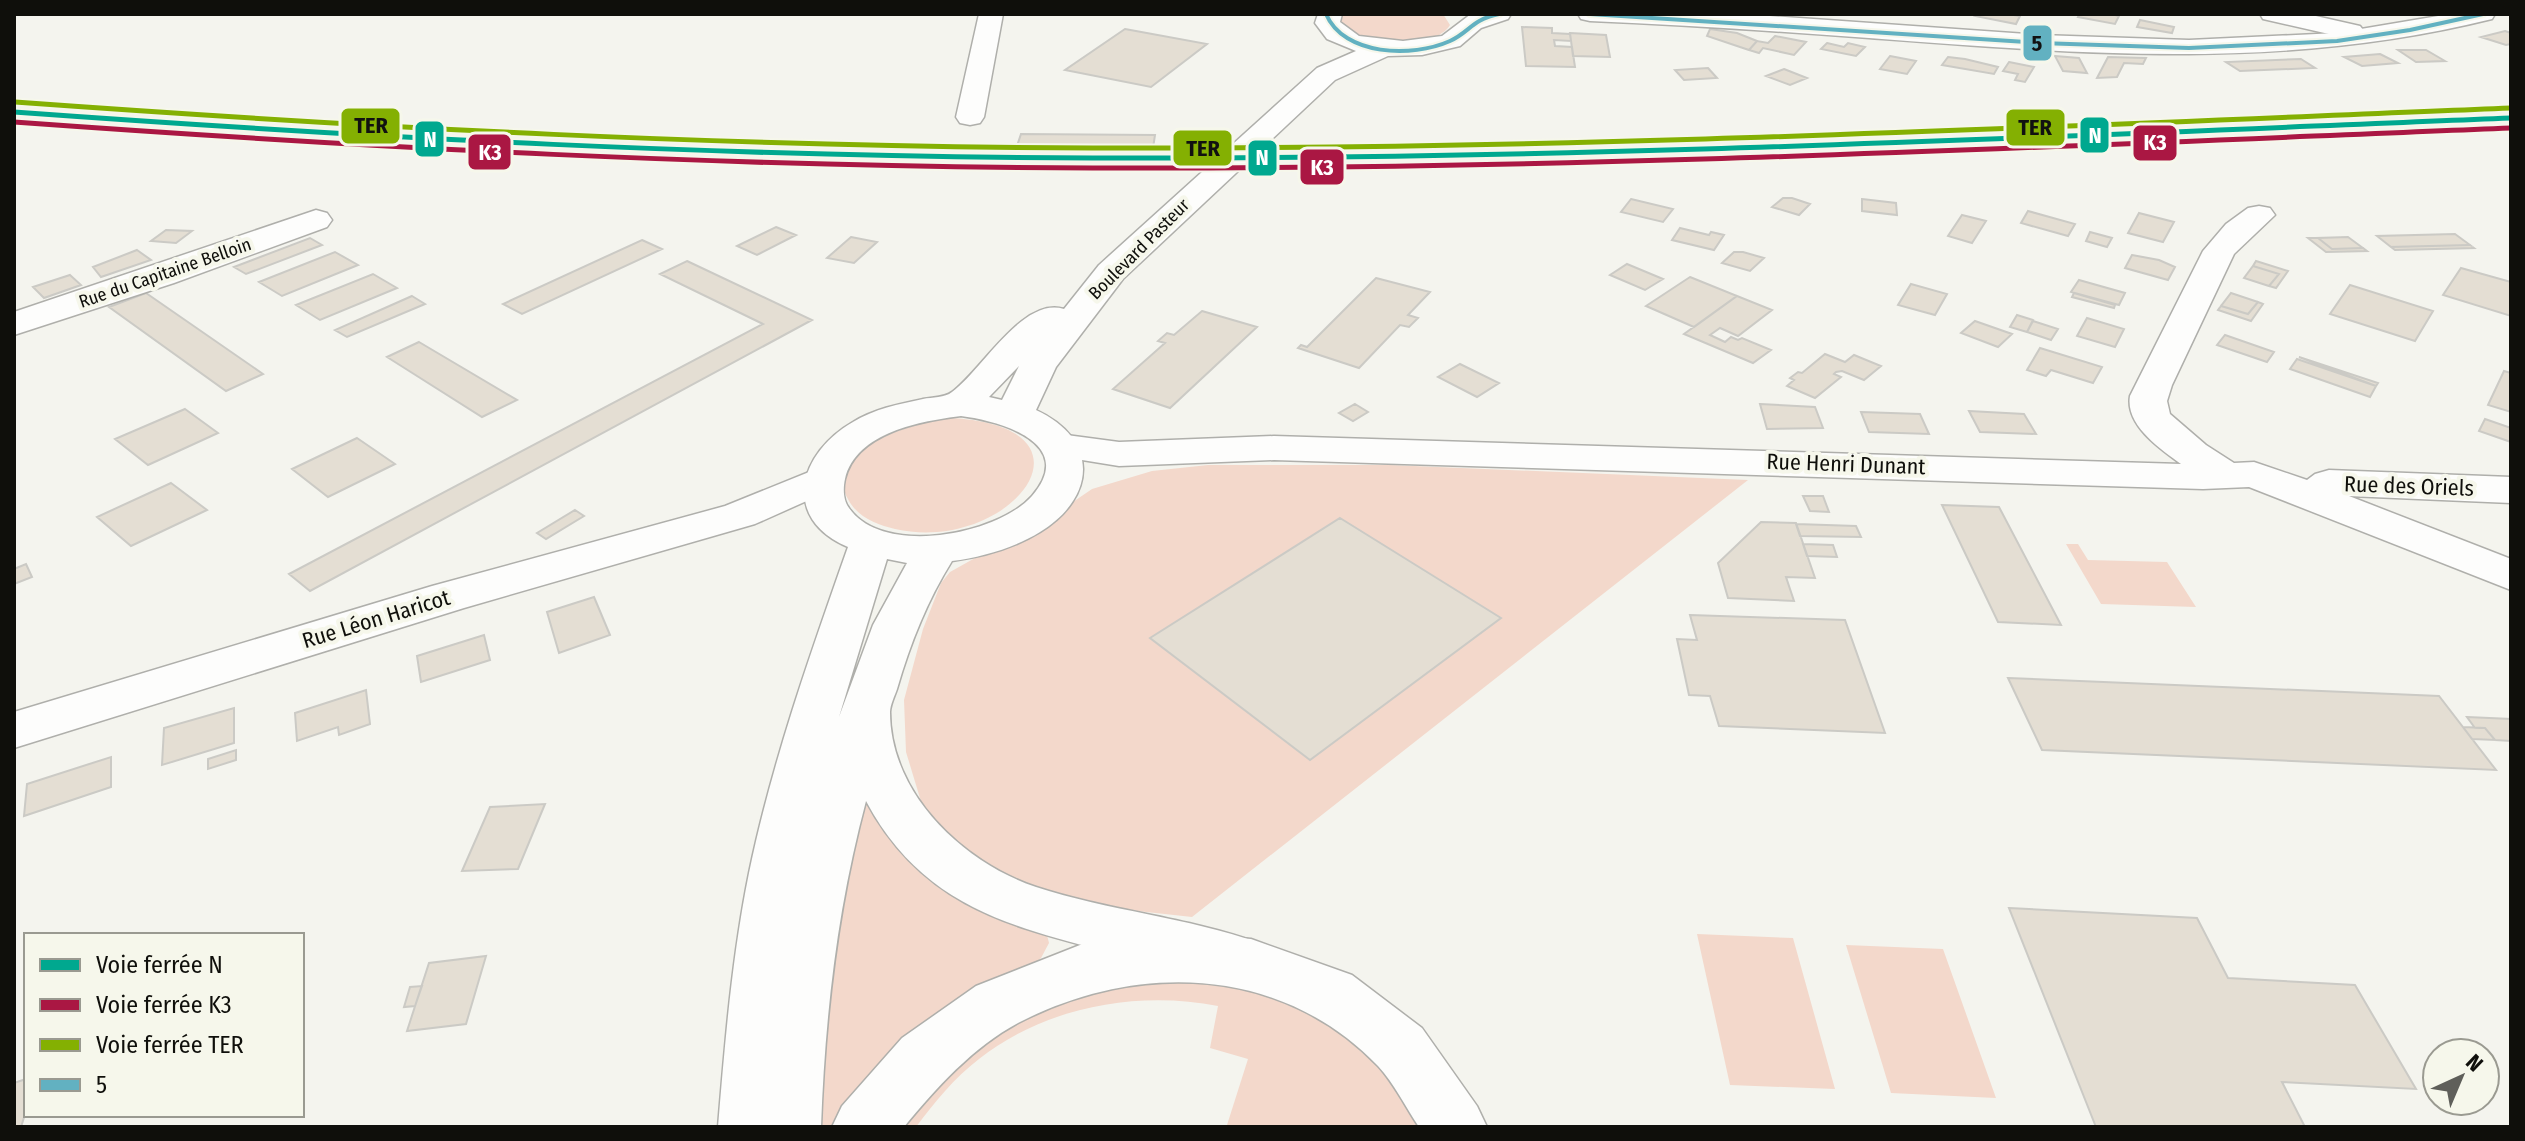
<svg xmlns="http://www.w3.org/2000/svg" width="2525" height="1141" font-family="'Fira Sans Condensed',sans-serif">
<rect width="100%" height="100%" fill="#f4f4ee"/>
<path fill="#f3d8cb" d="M1343 14H1443L1450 25C1437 48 1377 43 1355 35 1349 33 1344 28 1340 24Z
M950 418C1112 426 1009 555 895 529 878 525 859 518 849 501 817 449 916 422 950 418Z
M1208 465H1390L1748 480 1192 917 1101 907 989 877 923 808 906 752 904 700 923 629 941 583 950 572 975 558 1010 545 1092 489 1152 471Z
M2066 544H2078L2088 560 2167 562 2196 607 2101 604Z
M862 797 1047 935 1049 943 1041 958 843 1127H812L822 991Z
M1697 934 1793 938 1835 1089 1730 1085Z
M1846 945 1943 949 1996 1098 1891 1093Z
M1139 974 1265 991 1333 1025 1367 1053 1398 1088 1423 1127H1212L1227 1125 1248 1059 1210 1048 1218 1006C1137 990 1045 1007 979 1059 954 1078 934 1103 916 1127H885L985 1027Z"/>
<path fill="#e4ded3" stroke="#cbcac5" stroke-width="2" d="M1977 14H2007L2020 16 2016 24 1975 16Z
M2080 14H2111L2119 16 2115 24 2078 17Z
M2140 20 2174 27 2172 33 2137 27Z
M1522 27 1552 28V33L1570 34 1571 41 1554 40 1555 46 1572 47 1575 67 1526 66Z
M1125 29 1207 44 1151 87 1065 70Z
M1710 29 1737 33 1757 41 1749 50 1707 36Z
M2505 31 2511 33V44L2506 45 2481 37Z
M1570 33 1606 35 1610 57 1573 56Z
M1775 36 1806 42 1794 55 1763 48 1759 53 1749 50 1757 41 1768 43Z
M1827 43 1844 47 1848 43 1865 47 1856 56 1821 49Z
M2398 50H2426L2445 61 2416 62Z
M2380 54 2398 63 2362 66 2344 57Z
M1890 56 1916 61 1907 74 1880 69Z
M2055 56 2079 58 2087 73 2063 71Z
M1948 57 1965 59 1998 67 1994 74 1942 65Z
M2108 57 2146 58 2143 64 2124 63 2117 77 2097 78Z
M2301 59 2315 68 2240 71 2226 62Z
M2009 62 2034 67 2025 82 2015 80 2018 74 2003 71Z
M1708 68 1717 78 1684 80 1675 70Z
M1784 69 1807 78 1790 85 1766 76Z
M1021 134 1155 135 1153 148 1017 146Z
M1783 198H1792L1810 204 1799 215 1772 207Z
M1631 199 1673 209 1663 222 1621 212Z
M1862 199 1896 203 1897 215 1862 211Z
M2028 211 2075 224 2068 236 2021 223Z
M2139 213 2174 222 2163 242 2128 233Z
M1962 215 1986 221 1972 243 1948 236Z
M776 227 796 235 757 255 737 246Z
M1680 228 1709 235 1711 232 1724 235 1714 250 1672 240Z
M166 230 192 231 176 243 151 241Z
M2090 232 2112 238 2107 247 2086 241Z
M2455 234 2470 245 2391 247 2377 236Z
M851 237 877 242 854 263 827 258Z
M2348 237 2363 248 2332 249 2318 238Z
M310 238 322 245 246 274 234 267Z
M2308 238H2318L2332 249 2363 248 2367 251 2326 252Z
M642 240 662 249 522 314 503 304Z
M2470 245 2474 248 2395 250 2391 247Z
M137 250 151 260 101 277 93 267Z
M335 252 358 265 282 296 259 282Z
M1734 252H1743L1764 258 1750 271 1722 263Z
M2132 255 2159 260 2175 267 2168 280 2125 268Z
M687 261 812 320 310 591 289 574 763 324 660 274Z
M2256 261 2288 271 2276 288 2269 286 2279 274 2253 266Z
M1627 264 1663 279 1645 290 1610 275Z
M2253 266 2279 274 2269 286 2244 278Z
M2461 268 2511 282V316L2443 295Z
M373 274 397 288 320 320 296 305Z
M70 275 81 285 44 298 33 287Z
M1690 277 1737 296 1694 327 1646 306Z
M1376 278 1430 292 1408 315 1418 318 1409 327 1400 325 1359 368 1298 348 1301 345 1307 347Z
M2079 280 2125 293 2119 305 2071 292Z
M1911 284 1947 294 1935 315 1898 305Z
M2350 285 2433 311 2415 341 2330 314Z
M146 293 263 374 226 391 109 307Z
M2074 293 2115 305 2114 308 2072 297Z
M2231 293 2258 302 2248 314 2221 306Z
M412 296 425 304 347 337 335 330Z
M1737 296 1772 310 1738 336 1720 328 1710 335 1725 342 1731 337 1738 340 1742 338 1771 350 1753 363 1684 334Z
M2258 302 2263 304 2251 321 2218 310 2221 306 2248 314Z
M1202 311 1257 327 1170 408 1113 389 1165 343 1158 341 1167 333 1174 335Z
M2017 315 2033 320 2027 332 2010 327Z
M2087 318 2124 329 2115 347 2077 336Z
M1975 321 2012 334 1998 347 1961 333Z
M2033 321 2058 329 2051 340 2027 332Z
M2225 335 2274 352 2267 362 2217 345Z
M419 342 517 400 482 417 387 357Z
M2040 348 2102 367 2093 383 2051 370 2046 376 2027 370Z
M1825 354 1845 362 1854 355 1881 366 1864 380 1842 371 1836 372 1834 374 1841 377 1815 398 1787 386 1794 380 1790 378 1798 372 1802 373Z
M2299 357 2378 383 2376 386Z
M2297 359 2376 386 2370 397 2290 369Z
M1460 364 1499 383 1477 397 1438 377Z
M2504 371 2511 373V412L2488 405Z
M1355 404 1368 412 1353 421 1339 413Z
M1760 404 1815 407 1823 428 1767 429Z
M185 409 218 433 148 465 115 439Z
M1969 411 2024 414 2036 434 1980 432Z
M1861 412 1920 414 1929 434 1869 432Z
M2485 419 2511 428V442L2479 431Z
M357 438 395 464 328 497 292 469Z
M171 483 207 510 131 546 97 517Z
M1803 496H1823L1829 512 1810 511Z
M1942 505 1999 507 2061 625 1998 622Z
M575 510 584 516 546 539 537 533Z
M1340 518 1501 618 1310 760 1150 638Z
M1761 522 1796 523 1815 578 1786 577 1794 601 1728 598 1718 563Z
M1796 524 1856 526 1861 537 1800 536Z
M1803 544 1833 545 1837 557 1807 556Z
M26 564 32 577 14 584V569Z
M594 597 610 635 559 653 547 612Z
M1690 615 1845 620 1885 733 1719 726 1710 696 1689 695 1677 639 1697 640Z
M484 635 490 660 421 682 417 656Z
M2008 678 2439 696 2496 770 2042 750Z
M366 690 370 724 339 735 338 727 297 741 295 713Z
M234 708V743L162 765 164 728Z
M2467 717 2511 719V741L2495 740 2485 728H2475Z
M2463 727 2485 728 2495 740 2472 739Z
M236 750V760L208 769V759Z
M111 757V787L24 816 27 784Z
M545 804 518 869 462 871 490 807Z
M2009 908 2197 918 2228 978 2355 985 2416 1089 2282 1082 2305 1127H2096Z
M486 956 466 1024 407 1031 429 963Z
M422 986 415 1006 404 1007 410 987Z
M26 1079V1111L21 1127H14V1083Z"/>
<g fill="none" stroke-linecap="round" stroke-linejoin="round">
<g stroke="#afafab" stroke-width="3">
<path id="minor" d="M979 14H1003L984 117 980 123 970 125 960 123 956 117Z
M2260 14H2307L2360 26 2364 31 2360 36 2351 39 2263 19Z
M2259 206 2270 208 2275 215 2234 254 2172 385 2167 401 2170 414 2206 445 2234 463 2254 462 2307 480 2315 474 2329 470 2511 477V503L2349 496 2511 559V590L2249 487 2203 489 1274 460 1119 466 1045 454 1039 446 1045 438 1059 434 1119 442 1274 436 2181 464C2160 449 2125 425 2130 396L2203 251 2226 224 2248 208Z
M316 210 327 213 332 220 327 227 174 283 14 335V312Z
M824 466 838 469 844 478 838 487 755 524 464 608 14 748V712L432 586 725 506Z
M1166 932 1251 939 1352 975 1422 1028 1477 1106 1487 1127H1419C1406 1108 1394 1083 1378 1066 1282 966 1139 961 1020 1022 974 1046 936 1088 904 1127H832L842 1106 902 1038 976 986 1080 945Z"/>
</g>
<g stroke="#afafab" stroke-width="3">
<path id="major" d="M1318 14H1342L1340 22 1359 36 1403 41 1442 36 1471 14H1511L1508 19 1481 28 1460 46 1422 55 1388 56 1335 80 1123 279 1056 367 1036 410C1099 439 1097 497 1040 532 1014 548 982 557 952 561 927 601 910 644 897 689 895 695 890 705 890 712 890 793 962 862 1036 887 1109 911 1187 917 1259 943L1268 960 1259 977 1239 985C1193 973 1147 962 1101 950 999 924 919 900 866 801 837 909 825 1016 821 1127H718C725 1042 732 957 749 873 772 762 810 655 848 547 780 518 799 453 853 422 874 409 899 404 923 399 932 397 945 398 952 392 982 370 1023 296 1064 309L1099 265 1317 68 1356 51 1327 39 1315 23ZM1019 366 1002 400 989 397ZM961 416C1000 421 1078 443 1032 496 997 535 883 557 849 508 843 500 843 488 845 479 856 432 922 421 961 416ZM887 559 907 563 873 625 839 717Z
M1578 14H1741L2040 35 2189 40 2337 33 2450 14H2495L2492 19C2284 71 2080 54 1869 38 1776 31 1683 25 1590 21L1581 19Z"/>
</g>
<use href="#minor" fill="#fdfdfc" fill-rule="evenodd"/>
<use href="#major" fill="#fdfdfc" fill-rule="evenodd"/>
<g stroke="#f6f7eb" stroke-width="8">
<path id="bus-1" d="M1326 14C1344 56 1412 58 1450 41 1470 32 1471 20 1499 14
M1590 14 2040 43 2189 48 2337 41 2410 30 2483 14"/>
</g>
<use href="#bus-1" stroke="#62b1c1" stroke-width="4"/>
<g stroke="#f6f7eb" stroke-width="9">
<path id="rail-1" d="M14 112C373 138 733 157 1093 158 1566 160 2038 137 2511 118"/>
</g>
<g stroke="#f6f7eb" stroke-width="9">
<path id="rail-2" d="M14 122C373 148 733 167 1093 168 1566 170 2038 147 2511 128"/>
</g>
<g stroke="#f6f7eb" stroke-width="9">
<path id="rail-3" d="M15 102C374 128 733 147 1093 148 1566 150 2039 127 2511 108"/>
</g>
<use href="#rail-1" stroke="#00a88f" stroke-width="5"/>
<use href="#rail-2" stroke="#aa1743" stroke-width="5"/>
<use href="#rail-3" stroke="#84b002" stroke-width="5"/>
</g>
<g text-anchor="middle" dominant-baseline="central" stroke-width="8" stroke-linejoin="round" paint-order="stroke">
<g font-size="18" fill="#0f0f0b" stroke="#f6f7eb">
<text transform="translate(1139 249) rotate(-45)">Boulevard Pasteur</text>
<text transform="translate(165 273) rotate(-19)">Rue du Capitaine Belloin</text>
</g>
<g font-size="22" fill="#0f0f0b" stroke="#f6f7eb">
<text transform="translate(1846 464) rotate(2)">Rue Henri Dunant</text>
<text transform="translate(2409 486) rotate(2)">Rue des Oriels</text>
<text transform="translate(376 619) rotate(-17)">Rue Léon Haricot</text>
</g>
</g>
<g stroke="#f6f7eb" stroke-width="3">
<rect x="2022" y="24" width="31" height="38" rx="8" fill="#62b1c1"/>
<rect x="340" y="107" width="61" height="38" rx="8" fill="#84b002"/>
<rect x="2005" y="108" width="61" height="39" rx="8" fill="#84b002"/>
<rect x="2079" y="116" width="31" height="38" rx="8" fill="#00a88f"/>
<rect x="414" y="120" width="31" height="38" rx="8" fill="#00a88f"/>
<rect x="2132" y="124" width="46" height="38" rx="8" fill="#aa1743"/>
<rect x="1172" y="129" width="61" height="38" rx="8" fill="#84b002"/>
<rect x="467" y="133" width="45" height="38" rx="8" fill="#aa1743"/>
<rect x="1247" y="139" width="31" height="38" rx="8" fill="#00a88f"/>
<rect x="1299" y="148" width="46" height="38" rx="8" fill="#aa1743"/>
</g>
<g font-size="22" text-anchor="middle" font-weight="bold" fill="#fff">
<text x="2095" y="143">N</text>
<text x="430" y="147">N</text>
<text x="2155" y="150">K3</text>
<text x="490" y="160">K3</text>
<text x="1262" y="165">N</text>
<text x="1322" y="175">K3</text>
</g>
<g font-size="22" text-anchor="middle" font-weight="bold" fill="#111">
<text x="2037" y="51">5</text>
<text x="371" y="133">TER</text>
<text x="2035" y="135">TER</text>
<text x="1203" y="156">TER</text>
</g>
<rect width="2525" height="1141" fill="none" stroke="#0f0f0b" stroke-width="32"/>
<rect x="24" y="933" width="280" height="184" fill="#f6f7eb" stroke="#9a9a91" stroke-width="2"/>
<rect x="40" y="959" width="40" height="12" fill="#00a88f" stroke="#9a9a91" stroke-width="2"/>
<text x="96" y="973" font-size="24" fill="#0f0f0b">Voie ferrée N</text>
<rect x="40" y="999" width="40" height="12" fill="#aa1743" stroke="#9a9a91" stroke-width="2"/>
<text x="96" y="1013" font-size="24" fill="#0f0f0b">Voie ferrée K3</text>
<rect x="40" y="1039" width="40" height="12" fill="#84b002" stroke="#9a9a91" stroke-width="2"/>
<text x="96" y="1053" font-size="24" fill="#0f0f0b">Voie ferrée TER</text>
<rect x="40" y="1079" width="40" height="12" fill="#62b1c1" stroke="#9a9a91" stroke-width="2"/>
<text x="96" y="1093" font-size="24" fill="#0f0f0b">5</text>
<g transform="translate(2461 1077) rotate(44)"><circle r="38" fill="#f6f7eb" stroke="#9a9a91" stroke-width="2"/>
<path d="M0-6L14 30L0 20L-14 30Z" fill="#5f5f5a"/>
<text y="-12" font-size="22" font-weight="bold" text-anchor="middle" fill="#0f0f0b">N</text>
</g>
</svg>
